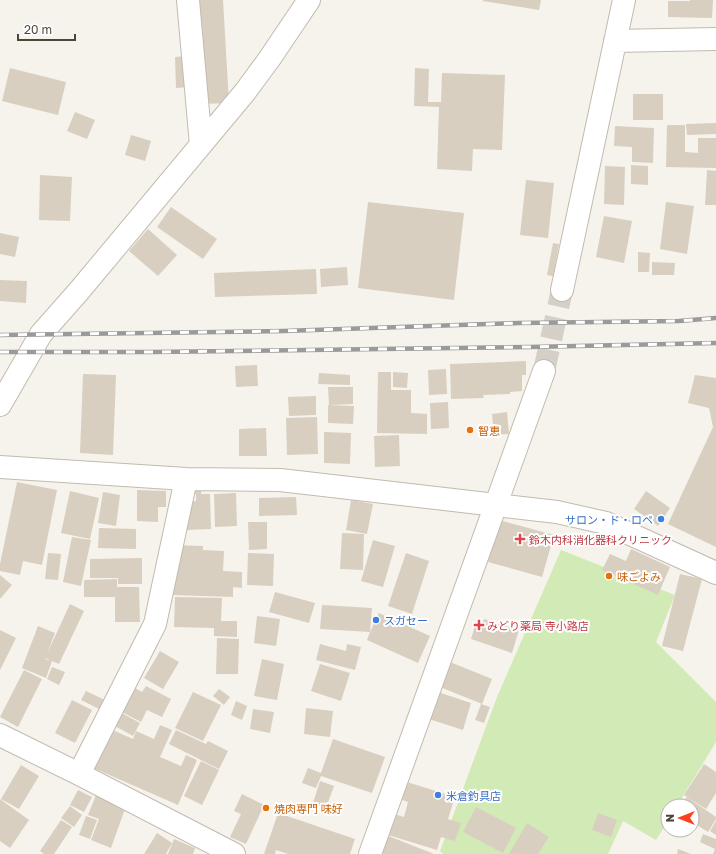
<svg xmlns="http://www.w3.org/2000/svg" width="716" height="854" font-family="'Golos Text','Noto Sans JP',sans-serif">
<rect width="100%" height="100%" fill="#f6f3ec"/>
<path fill="#d2eab5" d="M561 550 675 595 656 642 716 702V742L677 806H668V821L656 840 623 821 608 854H443L440 851 497 697Z"/>
<path fill="#d8cfc1" d="M196 0H223L229 103 202 104Z
M483 0H541L539 10 483 1Z
M690 0H713L712 18 668 17V1H690Z
M186 56 188 87 176 88 175 57Z
M10 68 66 82 58 115 2 101Z
M415 68 429 69 428 102H441L442 73 505 75 502 150 473 149 472 171 437 169 439 107 414 106Z
M633 94H663V120H633Z
M75 112 95 120 87 139 67 131Z
M716 123V134L687 135 686 124Z
M667 125H685V152L698 153V138H716V168L666 167Z
M615 126 654 128 653 163 632 162V147L614 146Z
M131 135 151 141 145 161 125 155Z
M631 165 648 166V185L631 184Z
M605 166 625 167 624 205 604 204Z
M707 170 716 171V205H705Z
M40 175 72 177 70 221 39 220Z
M526 180 554 183 548 238 520 235Z
M368 202 464 213 454 300 358 288Z
M666 202 694 206 687 254 660 249Z
M171 207 217 239 203 259 157 227Z
M604 216 632 221 624 263 596 257Z
M148 229 177 255 158 276 129 251Z
M0 233 19 237 15 257 0 254Z
M553 243 559 244 553 276 547 275Z
M638 252 650 253 649 272H638Z
M652 262 675 263 674 275H652Z
M347 267 348 285 321 287 320 269Z
M316 269 317 294 215 297 214 273Z
M0 280 27 281 26 303 0 301Z
M526 361V375H522V391L510 392V394L483 395 484 398 451 399 450 364Z
M257 365 258 386 236 387 235 366Z
M446 369 447 394 429 395 428 370Z
M378 372H391V390H411V413L427 414V434L377 433Z
M393 372 408 373 407 388 393 387Z
M319 373 350 375V385L318 384Z
M83 374 116 375 113 455 80 453Z
M695 375 716 378V547L668 524 713 427 709 408 688 403Z
M328 387H353V404L329 405Z
M316 396V415L289 416 288 397Z
M448 402 449 428 431 429 430 403Z
M328 405 354 406 353 424 328 423Z
M507 412 509 434 494 435 492 414Z
M317 417 318 454 287 455 286 418Z
M266 428 267 456H239V429Z
M324 432 351 433 350 464 324 463Z
M399 435 400 466 375 467 374 436Z
M17 482 57 490 42 565 23 561 20 575 0 571V564Z
M202 482 201 494H210L211 529 185 530 184 501H196V494H186Z
M137 490 166 491V507H158V522L137 521Z
M70 491 99 498 90 539 61 533Z
M646 491 670 508 658 526 634 509Z
M103 492 120 495 116 526 98 523Z
M236 493 237 526 215 527 214 494Z
M296 497 297 515 259 516V498Z
M351 500 373 504 367 534 346 530Z
M499 520 554 535 542 577 488 562Z
M248 522H267V549L249 550Z
M99 528 136 529V549L98 548Z
M342 533 364 534 363 570 340 569Z
M72 537 91 540 81 586 63 582Z
M373 540 395 546 383 587 361 581Z
M173 545 203 546V550L224 551 223 571 242 572V588L233 587V597L172 595Z
M631 549 670 567 658 595 602 570 610 554 626 561Z
M48 553 61 554 58 580 45 579Z
M248 553 274 554 273 586 247 585Z
M406 553 429 561 412 614 388 606Z
M142 558V584H118V578H90V559Z
M680 574 702 579 683 651 662 646Z
M0 575 12 585 0 599Z
M117 579V587H139L140 622H115V597H84V580Z
M275 592 315 603 309 623 269 612Z
M175 597 222 598 221 621H237V637L214 636V628L174 627Z
M70 604 84 611 59 664 52 661 46 678 22 668 38 626 55 633 45 659 51 661 45 658Z
M322 605 372 608 370 632 379 613 430 636 418 663 367 640 370 632 320 629Z
M257 616 280 619 276 646 254 643Z
M484 619 519 630 512 653 471 639 475 626 481 628Z
M0 630 16 638 0 670Z
M217 638 239 639 238 674H216Z
M320 644 346 651 347 644 361 647 355 670 316 660Z
M160 651 179 662 163 689 144 678Z
M262 659 284 664 277 700 254 696Z
M450 662 492 679 482 704 440 687Z
M320 664 350 673 341 701 311 691Z
M52 667 65 672 59 685 47 679Z
M24 670 42 679 18 727 0 717Z
M146 686 171 699 162 717 147 710 141 722 120 711 133 687 142 692Z
M219 689 230 697 224 705 213 696Z
M86 691 105 700 101 710 81 700Z
M193 692 221 705 203 741 175 728Z
M438 692 471 703 463 730 429 719Z
M72 700 92 710 75 743 55 733Z
M236 701 247 706 242 720 231 715Z
M481 704 490 707 484 723 475 720Z
M306 708 333 711 330 737 304 734Z
M253 709 274 712 270 733 250 729Z
M120 712 140 723 133 736 113 725Z
M160 725 172 730 160 757 181 766 186 755 197 760 178 805 91 767 108 728 133 739 136 731 154 739Z
M176 730 206 744 208 741 228 751 219 769 169 744Z
M333 739 385 757 372 793 321 776 316 788 302 783 308 768 321 773Z
M201 761 219 770 202 805 184 796Z
M704 764 716 772V793L706 809 684 795Z
M21 765 39 776 19 809 1 799Z
M320 781 334 786 326 808 313 803Z
M407 782 455 797 448 819 461 823 455 841 441 837 437 850 385 834 391 813 404 817 408 802 402 800Z
M78 790 92 797 84 812 70 805Z
M242 794 264 805 246 844 230 837 241 814 234 811Z
M96 795 126 806 111 848 91 840 99 819 88 815Z
M687 797 716 817V819L708 832 692 822V806H681Z
M0 799 29 820 10 848 0 841Z
M70 806 82 815 74 827 61 818Z
M476 807 516 828 503 853 463 832Z
M278 813 355 839 350 854H288L276 850 275 854H264Z
M598 813 617 820 611 837 592 830Z
M86 816 97 820 90 839 79 835Z
M61 820 72 827 54 854H44L40 851Z
M716 821V835L710 831Z
M527 823 549 837 538 854H509Z
M157 833 172 843 166 854H144Z
M703 834 716 839V854H713L715 849 700 842Z
M386 835 434 854H378Z
M174 839 195 848 193 854H168Z
M678 849 691 854H677Z"/>
<g fill="none" stroke-linecap="round" stroke-linejoin="round">
<path stroke="#d4d0c8" stroke-width="22" stroke-dasharray="22 11" stroke-linecap="butt" d="M544 371 562 290"/>
<g stroke="#c2bbae" stroke-width="24">
<path id="minor" d="M188 0 201 145
M615 41 716 39
M562 290 624 0
M0 405 41 334 79 291 245 92 270 58 309 0
M0 467 186 479 280 480 496 505 557 512 606 523 716 573
M0 735 79 774 234 854
M79 774 155 624 186 479
M370 854 544 371"/>
</g>
<use href="#minor" stroke="#fff" stroke-width="22"/>
<g stroke="#9a9a9a" stroke-width="4.5">
<path id="rail" d="M0 335 284 331 519 323 679 321 716 318
M0 352H153L530 347 716 343"/>
</g>
<use href="#rail" stroke="#fff" stroke-width="3" stroke-dasharray="9" stroke-linecap="butt"/>
</g>
<g fill="#e8710a" stroke="#fff" stroke-width="1.5">
<circle cx="470" cy="430" r="4"/>
<circle cx="609" cy="576" r="4"/>
<circle cx="266" cy="808" r="4"/>
</g>
<g fill="#3f7fe0" stroke="#fff" stroke-width="1.5">
<circle cx="661" cy="519" r="4"/>
<circle cx="376" cy="620" r="4"/>
<circle cx="438" cy="795" r="4"/>
</g>
<g fill="#e0444e" stroke="#fff" stroke-width="1.5">
<path d="M518 533h4v4h4v4h-4v4h-4v-4h-4v-4h4z"/>
<path d="M477 619h4v4h4v4h-4v4h-4v-4h-4v-4h4z"/>
</g>
<g text-anchor="middle" dominant-baseline="central" stroke-width="4" stroke-linejoin="round" paint-order="stroke">
<g font-size="11" fill="#c56008" stroke="#fff" text-anchor="start">
<text x="478" y="430">智恵</text>
<text x="617" y="576">味ごよみ</text>
<text x="274" y="808">焼肉専門 味好</text>
</g>
<g font-size="11" fill="#366cbe" stroke="#fff" text-anchor="start">
<text x="653" y="519" text-anchor="end">サロン・ド・ロペ</text>
<text x="384" y="620">スガセー</text>
<text x="446" y="795">米倉釣具店</text>
</g>
<g font-size="11" fill="#be3a42" stroke="#fff" text-anchor="start">
<text x="529" y="539">鈴木内科消化器科クリニック</text>
<text x="487" y="625">みどり薬局 寺小路店</text>
</g>
</g>
<g transform="translate(680 818) rotate(270)"><circle r="19" fill="#ffffff" stroke="#b7b4b0"/>
<path d="M0-3L7 15L0 10L-7 15Z" fill="#fc3f1d"/>
<text y="-6" font-size="11" font-weight="bold" text-anchor="middle" fill="#4b4439">N</text>
</g>
<path d="M18 34v6h57v-6" fill="none" stroke="#4b4439" stroke-width="2"/>
<text x="24" y="34" font-size="12" fill="#4b4439" stroke="#ffffff" stroke-width="3" paint-order="stroke">20 m</text>
</svg>
